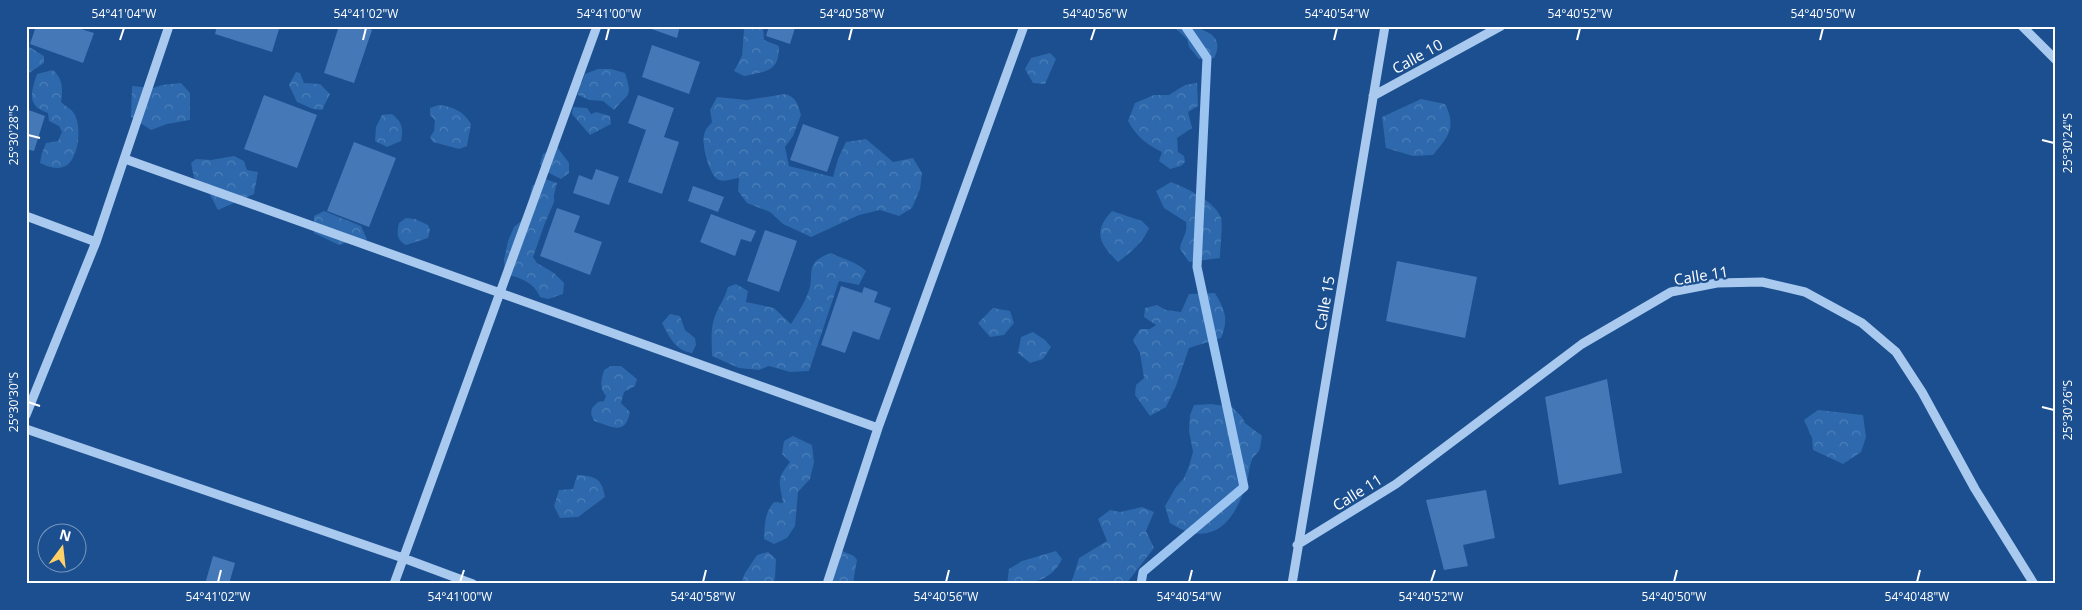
<svg xmlns="http://www.w3.org/2000/svg" width="2082" height="610" font-family="'Open Sans',sans-serif">
<defs>
<pattern id="forest-crowns" width="20" height="18" patternUnits="userSpaceOnUse" patternTransform="scale(1.25)"><rect width="20" height="18" fill="#2e69ad"/><path d="M2 6a3 3 0 1 1 6 0M12 15a3 3 0 1 1 6 0" fill="none" stroke="#4d80b9"/></pattern>
</defs>
<rect width="100%" height="100%" fill="#1b4f8f"/>
<path fill="url(#forest-crowns)" d="M741 26H763L764 40 779 46C779 73 766 71 744 76L734 71 742 56 744 30Z
M1173 26C1192 26 1229 30 1214 58L1199 59 1189 47 1187 39Z
M26 45 44 56V63L29 73H26Z
M1050 53 1056 59 1045 84 1033 83 1025 69 1031 58Z
M598 69H611L625 73C633 98 629 92 614 110L603 101 589 100 578 95 577 86 582 82 585 74Z
M53 70C63 79 63 89 61 102 65 106 70 108 73 112 83 124 79 163 63 167 55 170 47 166 40 163L42 153 46 143 58 141 62 132 59 126 49 121 48 113C26 106 31 92 37 74Z
M296 72 300 73 304 83 320 84 330 94 322 110 313 109 297 102 289 85Z
M181 83 190 93V120L167 124 151 130 131 117 132 86 153 88 162 85Z
M1197 83 1198 106 1188 112 1192 128 1177 138 1178 152 1184 156 1185 162 1181 166 1170 169 1159 161 1162 152C1147 145 1136 136 1128 121L1135 103 1154 95H1169L1185 85Z
M785 94C796 97 798 104 801 115L793 136 785 147 789 166 833 177 838 159 846 142 866 139 893 162 913 158 922 173 920 189 912 208 899 216 880 210 859 215 811 237 783 224 770 212 747 203 738 191 739 178C732 179 725 182 719 180 709 176 700 141 705 132 706 128 710 125 712 122L710 110 717 97 747 100Z
M1421 99 1445 104C1457 128 1448 137 1433 155L1413 156 1386 148 1382 117Z
M439 105C454 107 463 111 471 124L467 146 459 149 433 142 430 137 434 131 435 120 430 115V108Z
M573 107 587 108 591 114 596 112 610 116 611 124 590 135 572 114Z
M392 114C403 123 403 128 401 141L387 147 375 141 376 127 382 115Z
M557 147 569 163V173L561 179 545 171 540 164 543 154Z
M234 156 244 161 247 170 258 172 254 194 218 210 207 189 194 178 191 163 196 159 211 160Z
M545 179 557 183 554 195V202L545 223 533 257 537 263 554 273 564 283 563 294 548 299 540 297C534 282 520 278 505 274L504 260 508 241 514 227 526 217 532 186Z
M1171 182C1186 188 1215 201 1221 218 1223 225 1220 249 1220 258L1189 262 1180 249C1181 238 1188 235 1186 222L1164 208 1156 191Z
M324 211 361 226 367 239 361 245 348 242 339 245 314 233V216Z
M1112 211 1142 221 1149 228C1143 243 1131 252 1118 262 1100 244 1092 232 1112 211Z
M406 218 415 219 428 225 430 230 428 238 406 245C396 239 397 233 399 223Z
M831 253C843 259 857 262 866 271L859 285 839 281 809 371 790 372 769 366 759 370 739 368 712 356C712 344 710 328 715 316 719 306 725 298 728 287L736 284 748 291 746 302 774 308 791 324C797 314 804 304 808 293 816 274 802 263 831 253Z
M1215 293C1225 310 1229 319 1221 338L1189 348 1176 386 1166 407 1150 416 1135 395 1136 385 1144 378 1140 353 1133 340 1140 329H1150L1156 325 1144 317 1145 308 1157 305 1166 310 1181 312 1189 294Z
M993 308 1010 311 1014 323 1004 335 990 337 978 323Z
M670 314 680 316 685 330 695 338 696 345 692 353C675 350 670 338 662 323Z
M1033 332 1045 340 1051 347 1043 359 1030 363 1018 353 1021 337Z
M611 366H621L637 379 635 386 624 392 621 403 630 412C625 437 611 426 594 421L591 414 592 408 598 402 604 401 606 396C599 387 601 381 604 370Z
M1211 404 1232 407 1242 417 1245 423 1262 436C1261 440 1261 447 1259 451 1257 454 1253 456 1252 460 1249 466 1249 475 1247 482 1235 522 1212 550 1170 523L1165 506 1176 487 1184 478 1189 466 1193 452 1189 431 1190 415 1194 405Z
M1818 410 1863 415 1866 437 1861 452 1843 464 1813 450 1812 438 1804 420Z
M793 436 812 445 814 462 810 479 798 492 795 526 787 538 774 544 764 539C765 524 764 514 774 502L783 503C780 482 775 481 790 462L782 454 784 441Z
M577 475C595 476 602 478 605 497L578 517 560 518 554 506 559 490 573 489Z
M1142 507 1154 512 1146 531 1154 548 1126 584H1071L1079 558 1107 541 1098 519 1110 510 1120 512Z
M842 551 854 556 857 560 853 583 835 584 828 572Z
M1056 551 1062 559C1051 582 1030 584 1007 584L1009 569 1022 561Z
M768 552 776 559 775 578 773 584H741L745 573 757 555Z"/>
<g fill="none" stroke-linecap="round" stroke-linejoin="round">
<path stroke="#9cc4f0" stroke-width="9" d="M1141 584 1143 572 1244 487 1197 267 1207 58 1185 26"/>
</g>
<path fill="#4478b7" d="M36 26H82L81 29 94 33 83 63 30 44Z
M217 26H280L272 52 215 34Z
M339 26H362L372 30 354 83 324 73Z
M643 26H680L677 38Z
M769 26 795 28 790 44 766 36Z
M652 45 700 62 689 94 642 77Z
M264 95 317 115 297 168 244 149Z
M638 95 674 108 664 137 679 142 662 194 628 182 646 130 628 123Z
M26 109 45 116 34 151 26 149Z
M803 124 839 137 827 172 790 160Z
M354 142 396 158 369 227 327 211Z
M596 169 619 177 609 205 573 193 579 175 592 180Z
M693 186 724 197 718 212 688 201Z
M557 208 580 216 574 232 602 242 590 275 540 256Z
M711 214 756 231 751 242 741 239 735 256 700 242Z
M765 230 797 241 779 292 747 281Z
M1397 261 1477 277 1465 338 1386 321Z
M841 286 862 293 864 287 878 292 874 302 891 308 879 340 853 331 845 353 821 345Z
M1607 379 1622 473 1559 485 1545 397Z
M1486 490 1495 538 1463 545 1468 566 1444 570 1426 500Z
M213 556 235 563 229 584H205Z"/>
<g fill="none" stroke-linecap="round" stroke-linejoin="round">
<path stroke="#a9c9ee" stroke-width="9" d="M2022 26 2056 60
M1373 96 1501 26
M125 159 878 428
M26 216 96 242
M26 415 96 242 169 26
M26 429 403 558 473 584
M1297 545 1396 484 1582 344 1671 292 1717 283 1762 282 1805 292 1862 323 1896 352 1922 392 1975 489 2034 584
M394 584 597 26
M827 584 878 428 1024 26
M1292 584 1385 26"/>
</g>
<path fill="none" stroke="#fff" stroke-width="2" d="M120 40 124 28M363 40 366 28M606 40 609 28M849 40 852 28M1091 40 1095 28M1334 40 1337 28M1577 40 1580 28M1820 40 1823 28M28 135 40 138M2042 140 2054 143M28 402 40 406M2042 407 2054 410M218 582 221 570M460 582 464 570M703 582 706 570M946 582 949 570M1189 582 1192 570M1431 582 1435 570M1674 582 1677 570M1917 582 1920 570"/>
<g text-anchor="middle" dominant-baseline="central" stroke-width="4.5" stroke-linejoin="round" paint-order="stroke">
<g font-size="15" fill="#fff" stroke="#1b4f8f">
<text transform="translate(1417 56) rotate(-29)">Calle 10</text>
<text transform="translate(1701 275) rotate(-9)">Calle 11</text>
<text transform="translate(1324 303) rotate(-80)">Calle 15</text>
<text transform="translate(1357 492) rotate(-32)">Calle 11</text>
</g>
</g>
<rect width="2082" height="610" fill="none" stroke="#1b4f8f" stroke-width="55"/>
<g transform="translate(62 548) rotate(15)"><circle r="24" fill="#1b4f8f" stroke="#7695bc"/>
<path d="M0-4L9 19L0 12L-9 19Z" fill="#ffd166"/>
<text y="-8" font-size="14" font-weight="bold" text-anchor="middle" fill="#ffffff">N</text>
</g>
<rect x="28" y="28" width="2026" height="554" fill="none" stroke="#fff" stroke-width="2"/>
<g font-size="12" text-anchor="middle" fill="#fff">
<text x="124" y="18">54°41'04"W</text>
<text x="366" y="18">54°41'02"W</text>
<text x="609" y="18">54°41'00"W</text>
<text x="852" y="18">54°40'58"W</text>
<text x="1095" y="18">54°40'56"W</text>
<text x="1337" y="18">54°40'54"W</text>
<text x="1580" y="18">54°40'52"W</text>
<text x="1823" y="18">54°40'50"W</text>
<text transform="translate(14 135) rotate(-90)" y="4">25°30'28"S</text>
<text transform="translate(2068 143) rotate(-90)" y="4">25°30'24"S</text>
<text transform="translate(14 402) rotate(-90)" y="4">25°30'30"S</text>
<text transform="translate(2068 410) rotate(-90)" y="4">25°30'26"S</text>
<text x="218" y="601">54°41'02"W</text>
<text x="460" y="601">54°41'00"W</text>
<text x="703" y="601">54°40'58"W</text>
<text x="946" y="601">54°40'56"W</text>
<text x="1189" y="601">54°40'54"W</text>
<text x="1431" y="601">54°40'52"W</text>
<text x="1674" y="601">54°40'50"W</text>
<text x="1917" y="601">54°40'48"W</text>
</g>
</svg>
